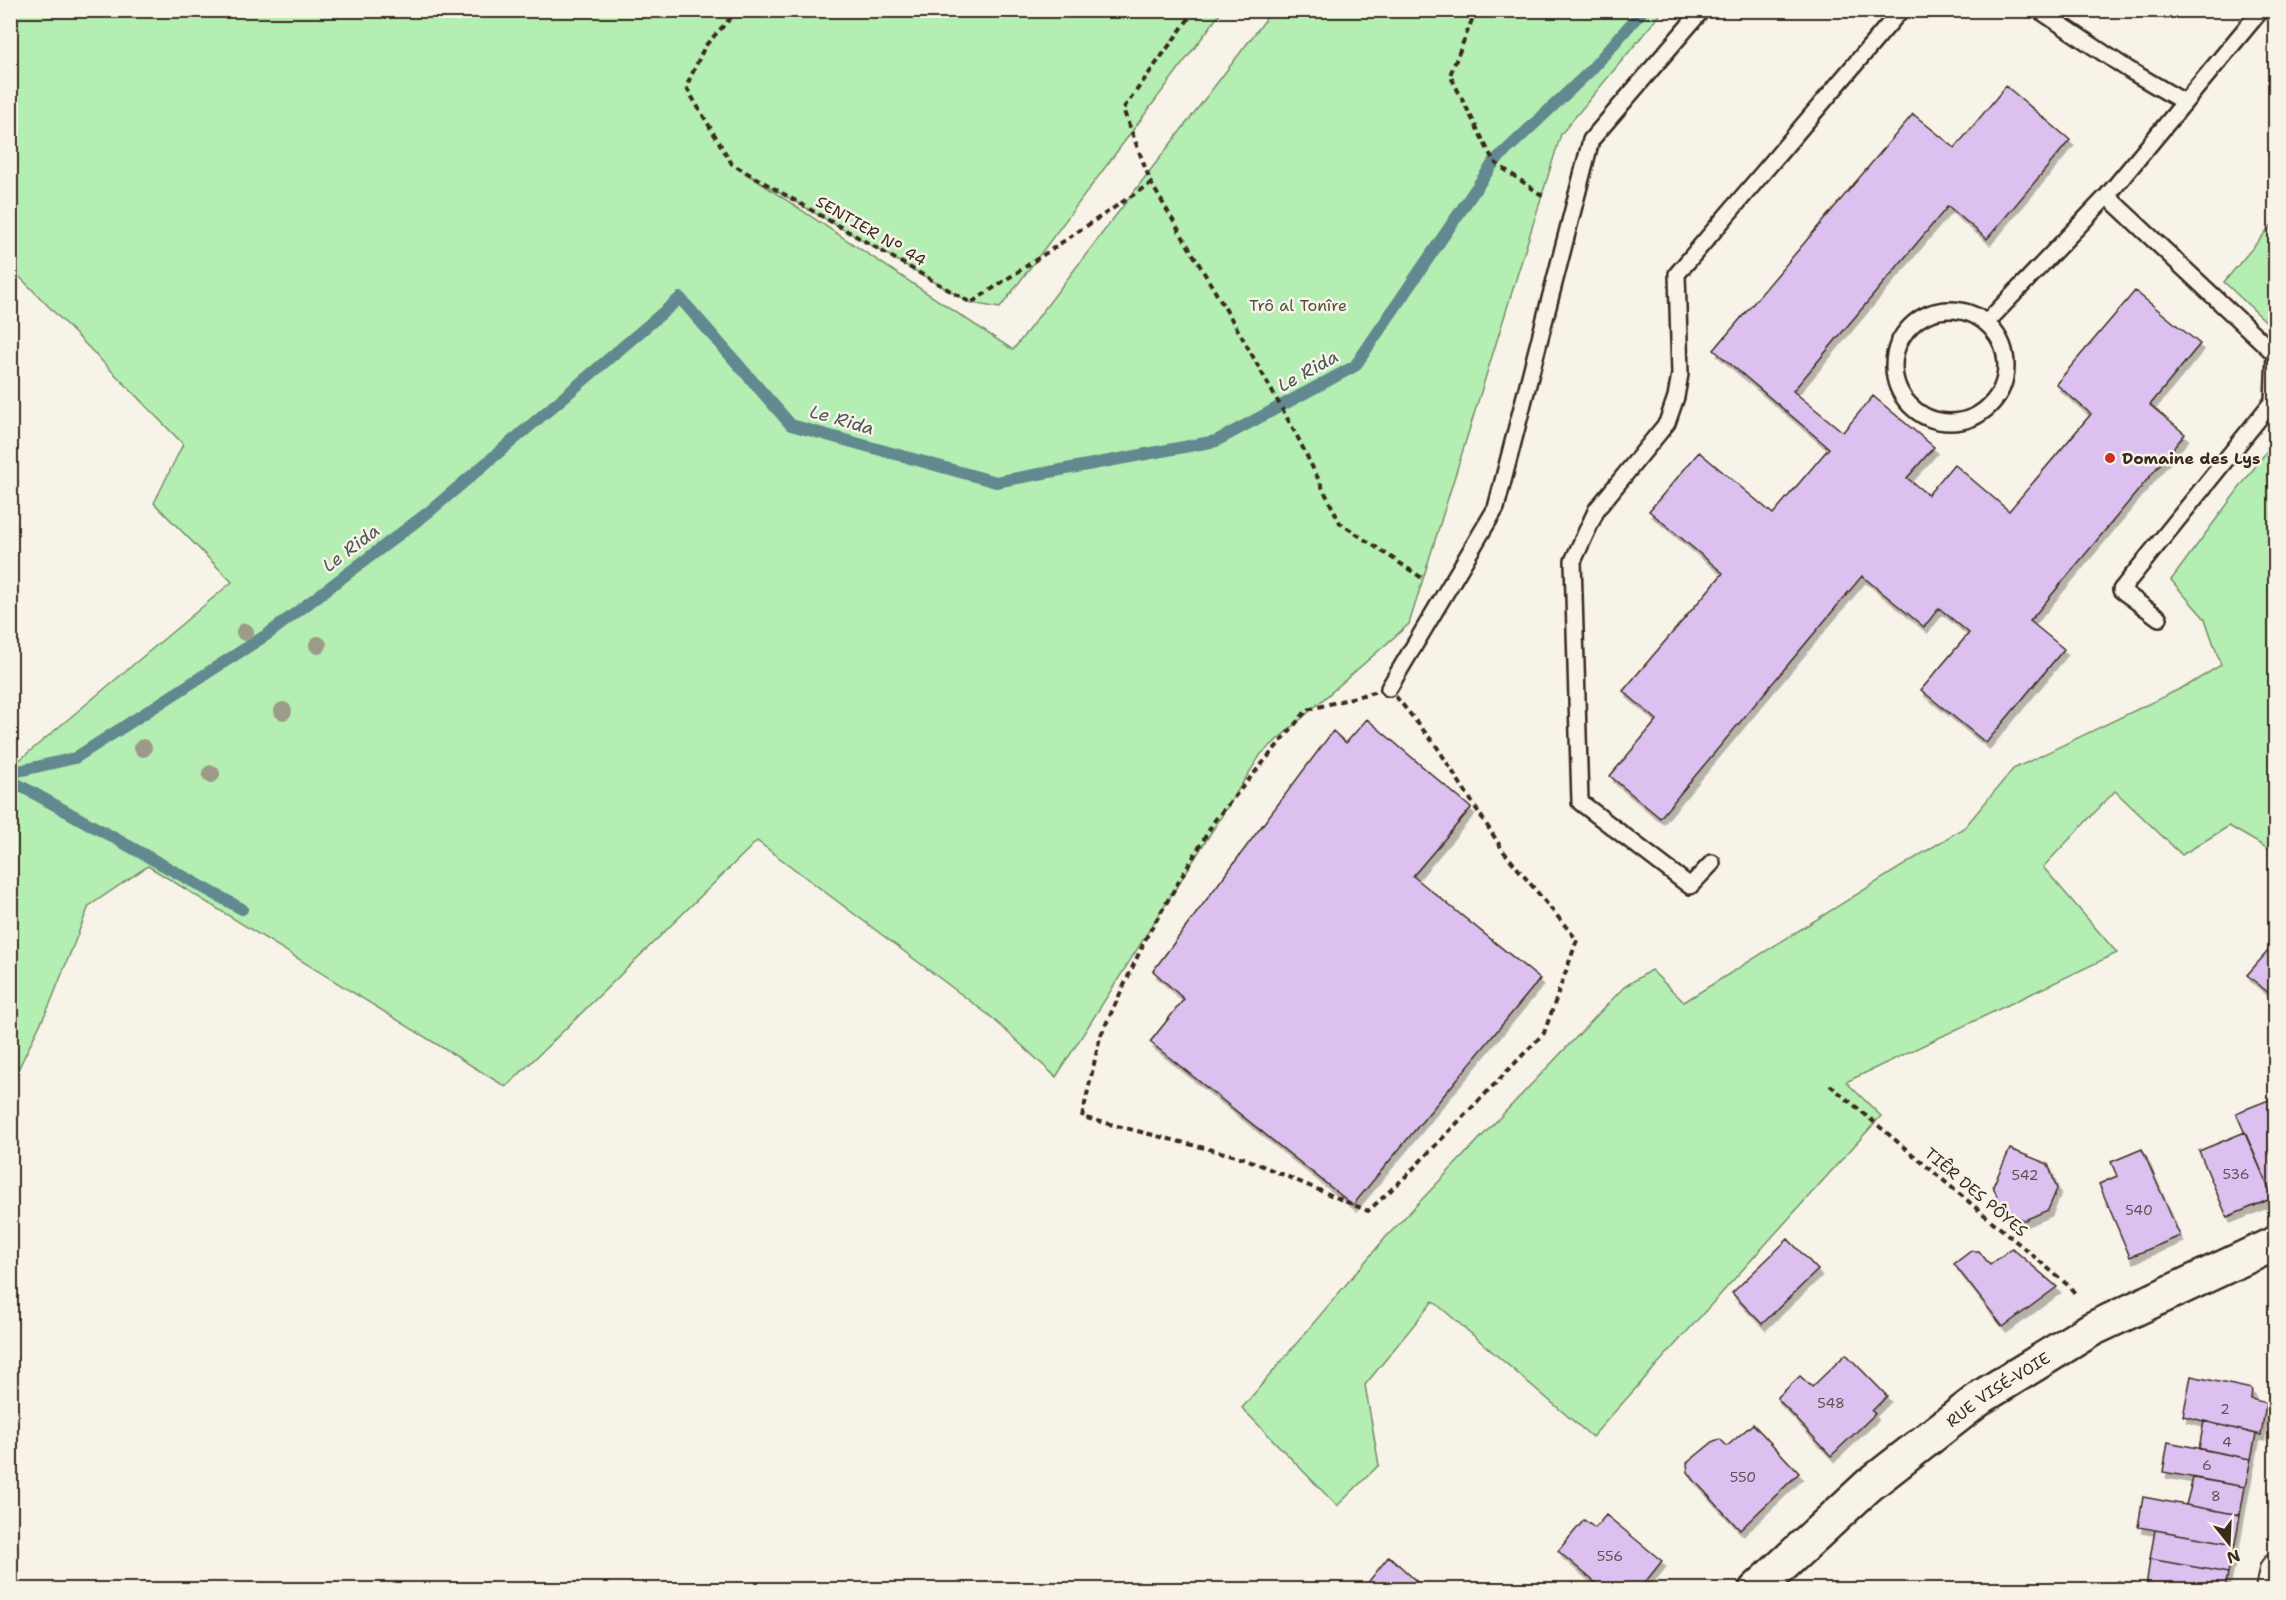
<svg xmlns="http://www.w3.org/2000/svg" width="2286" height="1600" font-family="'Shantell Sans',sans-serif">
<defs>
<filter id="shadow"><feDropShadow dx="3.5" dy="6" stdDeviation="0" flood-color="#0004"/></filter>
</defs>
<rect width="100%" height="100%" fill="#f7f3e8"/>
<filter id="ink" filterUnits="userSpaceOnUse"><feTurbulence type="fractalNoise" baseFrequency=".0167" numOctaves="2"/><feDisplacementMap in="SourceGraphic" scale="12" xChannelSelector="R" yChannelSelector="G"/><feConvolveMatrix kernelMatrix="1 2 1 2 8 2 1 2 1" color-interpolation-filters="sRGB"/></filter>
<g filter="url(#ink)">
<path fill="#b4eeb3" stroke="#788c68" stroke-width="1.5" d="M13 11H1222L1000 308 971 303 744 172 1013 350 1272 11H1663L1561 134 1409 624 1261 754 1056 1077 990 1016 757 841 506 1087 148 866 89 906 50 1004 11 1084V767L232 582 154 503 183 444 11 268 10 13Z
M2275 221V330L2224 282Z
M2275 440V853L2229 826 2182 855 2115 791 2043 867 2117 953 1846 1082 1881 1116 1592 1437 1433 1301 1365 1385 1379 1465 1337 1506 1242 1408 1386 1237 1624 987 1651 970 1684 1002 1965 827 2013 769 2190 684 2221 665 2205 619 2171 580Z"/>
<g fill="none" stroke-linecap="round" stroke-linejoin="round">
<path stroke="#62898f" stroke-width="12" d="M10 773 75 758 268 634 430 511 680 298 791 425 996 482 1216 441 1355 366 1494 162 1590 71 1643 10
M10 780 242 909"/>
</g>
<path fill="#dcc1f0" stroke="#3b2a1e" stroke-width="1.5" filter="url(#shadow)" d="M2006 86 2070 140 1987 239 1948 206 1793 391 1843 432 1873 396 1934 447 1907 478 1928 495 1954 464 2009 511 2091 414 2056 384 2135 291 2200 344 2150 405 2185 434 2030 621 2064 649 1986 743 1921 690 1969 633 1939 608 1924 627 1862 576 1660 818 1610 776 1657 720 1623 691 1723 573 1649 511 1699 452 1773 514 1829 448 1714 350 1913 114 1955 148Z
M1367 719 1471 808 1413 876 1540 979 1353 1205 1150 1042 1184 999 1153 971 1333 731 1346 743Z
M2276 942V999L2247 975Z
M2276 1097V1197L2273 1198 2236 1113Z
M2245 1132 2273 1198 2227 1217 2199 1151Z
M2010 1149 2048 1164 2057 1189 2048 1210 2025 1220 2003 1212 1993 1186Z
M2142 1149 2180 1236 2130 1257 2099 1184 2117 1176 2111 1162Z
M1788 1239 1818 1270 1762 1324 1732 1293Z
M2012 1248 2057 1287 2003 1327 1954 1264 1971 1251H1979L1990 1265Z
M1846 1354 1887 1396 1872 1411 1875 1414 1831 1456 1777 1398 1800 1376 1812 1387Z
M2191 1376 2252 1389 2251 1399 2266 1403 2261 1435 2183 1416Z
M2204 1421 2256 1434 2251 1459 2199 1449Z
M1753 1424 1799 1473 1740 1530 1694 1480 1688 1472 1687 1463 1714 1441 1720 1439 1727 1446Z
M2168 1442 2251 1459 2245 1487 2163 1472Z
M2193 1478 2245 1487 2240 1515 2186 1505Z
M2143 1497 2240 1515 2235 1544 2138 1527Z
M1606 1515 1662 1561 1639 1590H1604L1558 1551 1584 1520 1595 1528Z
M2155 1530 2235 1544 2228 1573 2150 1559Z
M1389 1556 1426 1590H1362Z
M2150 1559 2228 1573 2225 1590H2159L2146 1587Z
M2118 1581 2146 1587 2159 1590H2116Z"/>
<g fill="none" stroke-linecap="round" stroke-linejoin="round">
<g stroke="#3b2a1e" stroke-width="20">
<path id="lane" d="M2039 10 2129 70 2184 102
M2107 196 2275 354 2273 401 2121 590 2159 618
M1894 366a56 56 0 1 1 112 0a56 56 0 1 1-112 0Z
M1987 322 2107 196 2261 10
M1389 688 1496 508 1591 140 1702 10
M1712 863 1690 886 1580 802 1573 561 1597 509 1667 423 1676 397 1680 374 1677 274 1901 10"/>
</g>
<g stroke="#3b2a1e" stroke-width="36">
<path id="street" d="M2272 1590 2276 1570"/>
</g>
<g stroke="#3b2a1e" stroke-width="38">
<g id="secondary">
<path id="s1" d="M1756 1590 1869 1485 1983 1396 2092 1329 2276 1243"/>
</g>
</g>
<path stroke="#3b2a1e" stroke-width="4" stroke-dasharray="6 4.5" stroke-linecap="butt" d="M738 10 705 46 686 87 732 164 971 303 1151 183
M1195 10 1123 109 1151 183 1242 337 1297 436 1340 523 1422 578
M1476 10 1450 75 1494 162 1546 198
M1389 688 1437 747 1504 852 1577 940 1544 1033 1404 1178 1368 1211 1244 1158 1082 1117 1100 1037 1147 936 1215 820 1307 710Z
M1830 1085 2069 1286 2077 1296"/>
<use href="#lane" stroke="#f7f3e8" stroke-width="15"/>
<use href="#street" stroke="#f7f3e8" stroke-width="32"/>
<use href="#secondary" stroke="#f7f3e8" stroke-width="33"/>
</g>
<g fill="#9d9a89">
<circle cx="245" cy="632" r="9"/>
<circle cx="318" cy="645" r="9"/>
<circle cx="283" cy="711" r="9"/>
<circle cx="143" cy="748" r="9"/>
<circle cx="211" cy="774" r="9"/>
</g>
</g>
<circle fill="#c8321e" stroke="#f7f3e8" stroke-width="2" cx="2110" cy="458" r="6"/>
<g text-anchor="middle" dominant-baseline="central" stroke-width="5" stroke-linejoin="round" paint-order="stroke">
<g font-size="14" fill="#635052">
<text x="2236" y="1174">536</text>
<text x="2025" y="1175">542</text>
<text x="2139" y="1210">540</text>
<text x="1831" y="1403">548</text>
<text x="2225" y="1409">2</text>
<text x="2227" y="1442">4</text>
<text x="2207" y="1465">6</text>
<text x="1743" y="1477">550</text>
<text x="2216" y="1496">8</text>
<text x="1610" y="1556">556</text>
</g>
<g font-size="16" fill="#3b2a1e" stroke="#f7f3e8">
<text transform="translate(871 231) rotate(30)">SENTIER N° 44</text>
<text transform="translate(1976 1192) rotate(40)">TIÊR DES PÔYES</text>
<text stroke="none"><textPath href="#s1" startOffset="315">RUE VISÉ-VOIE</textPath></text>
</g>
<g font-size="16" fill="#53513c" stroke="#f7f3e8">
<text x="1298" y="305">Trô al Tonîre</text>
</g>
<g font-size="16" font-weight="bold" fill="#3b2a1e" stroke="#f7f3e8" text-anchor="start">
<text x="2122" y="458">Domaine des Lys</text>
</g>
<g font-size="18" font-style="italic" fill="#4e5957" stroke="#f7f3e8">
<text transform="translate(1308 371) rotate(-29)">Le Rida</text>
<text transform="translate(842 420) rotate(16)">Le Rida</text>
<text transform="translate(351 548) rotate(-37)">Le Rida</text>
</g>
</g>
<rect width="2286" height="1600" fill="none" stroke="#f7f3e8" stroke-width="36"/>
<rect x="18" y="18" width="2250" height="1564" fill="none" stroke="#3b2a1e" stroke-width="2" filter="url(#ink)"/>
<g transform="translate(2229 1543) rotate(162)" stroke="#f7f3e8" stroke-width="4.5" paint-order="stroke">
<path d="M0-4.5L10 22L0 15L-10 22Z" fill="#3b2a1e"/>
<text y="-9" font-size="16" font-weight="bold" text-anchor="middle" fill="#3b2a1e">N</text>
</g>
</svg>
